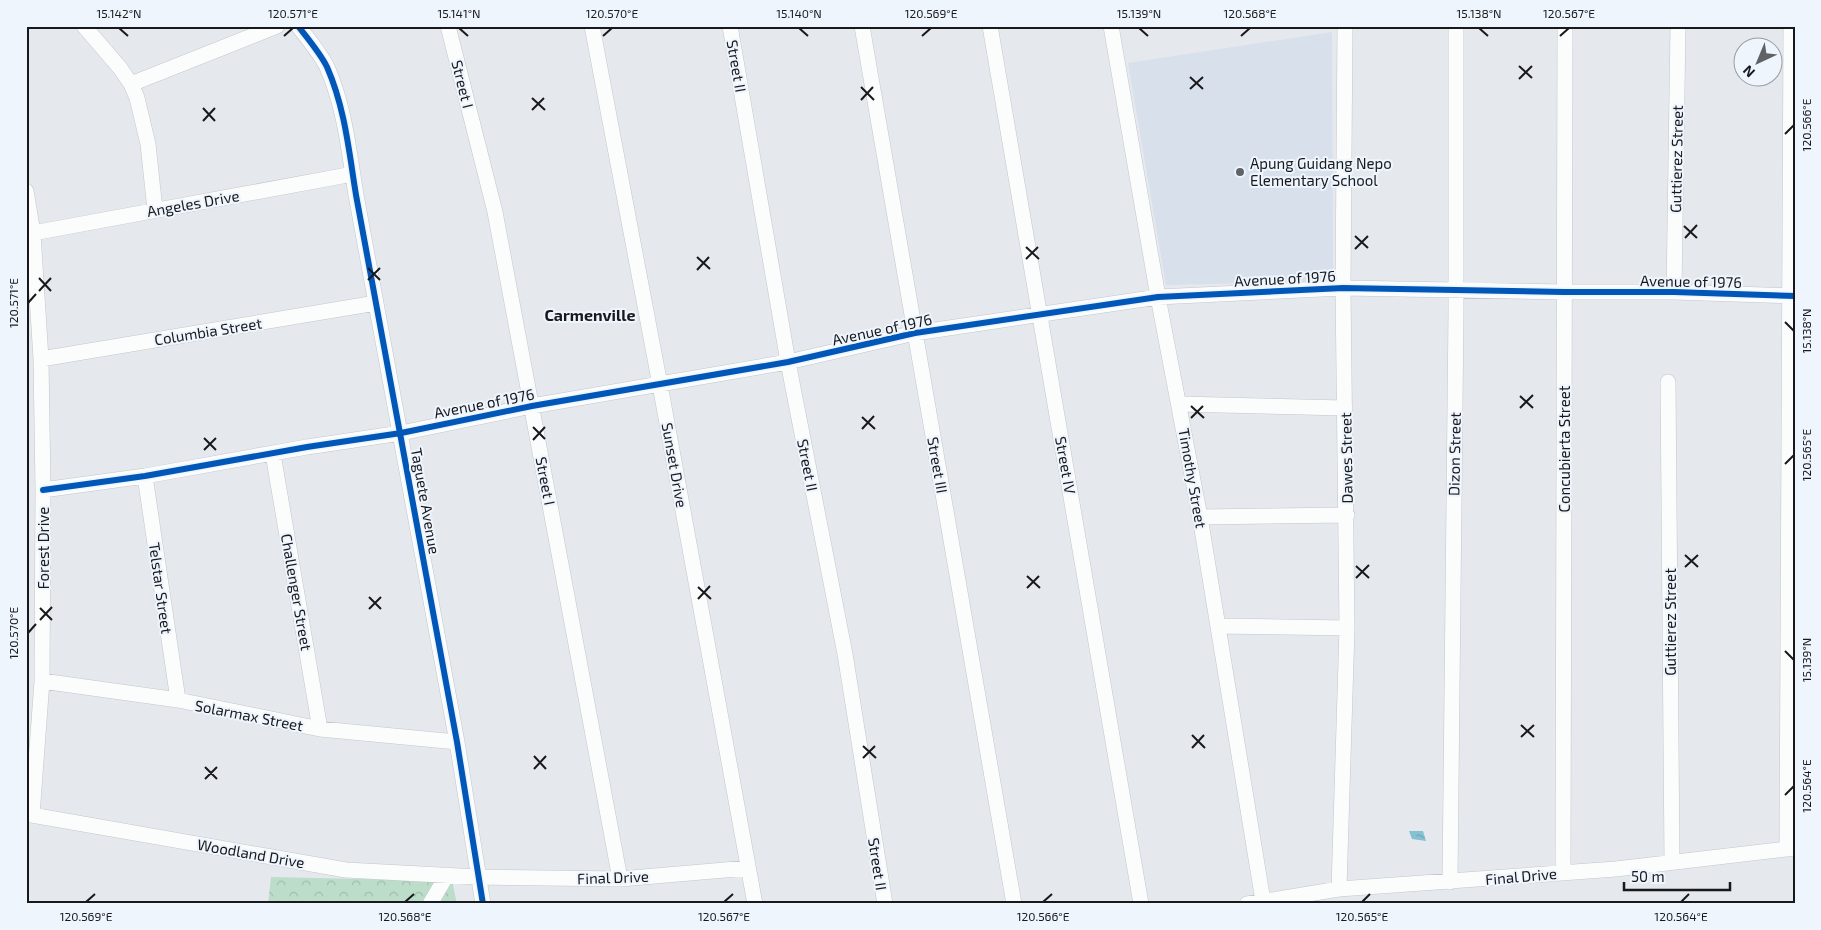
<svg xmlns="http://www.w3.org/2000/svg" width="1821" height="930" font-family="'Exo 2',sans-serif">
<defs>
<pattern id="park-crowns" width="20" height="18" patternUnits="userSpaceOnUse" patternTransform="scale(1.25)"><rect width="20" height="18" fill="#bcddc9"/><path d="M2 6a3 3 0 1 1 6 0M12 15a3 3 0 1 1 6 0" fill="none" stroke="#a1bdac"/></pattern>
<pattern id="water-ripples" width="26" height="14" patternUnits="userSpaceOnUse" patternTransform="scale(1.25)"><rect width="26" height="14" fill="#84c1d2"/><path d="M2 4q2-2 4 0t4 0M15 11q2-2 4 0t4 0" fill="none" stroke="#71a5b4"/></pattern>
</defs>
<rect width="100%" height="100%" fill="#e5e9ee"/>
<path fill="#d8e0ec" d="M1332 32 1333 281 1166 285 1128 63Z"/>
<path fill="url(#park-crowns)" d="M271 877 452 881 457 904H268Z"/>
<path fill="url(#water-ripples)" d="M1409 831H1423L1426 841 1412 839Z"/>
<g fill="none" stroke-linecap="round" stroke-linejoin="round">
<g stroke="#c3c6ca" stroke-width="16">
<path id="minor" d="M84 26 120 68 131 84 137 98 148 144 155 210
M298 26C308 39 320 53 327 67 345 108 349 152 356 195L457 742 483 904
M448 26 495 212 620 879
M592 26 660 385 755 904
M730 26 788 362 845 654 885 904
M862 26 1014 904
M990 26 1141 904
M1111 26 1158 297 1200 517 1263 901
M131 84 277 26
M26 191 33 233 41 359 43 490 42 681 32 815
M33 233 353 174
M1674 292 1678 26
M41 359 376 303
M1668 382 1672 862
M1179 404 1345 408
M273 454 320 729
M145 476 178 700
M43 490 145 476 307 447 401 433 532 406 788 362 915 333 1158 297 1343 288 1564 292H1674L1795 296
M1200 517 1347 515
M1218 626 1347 628
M42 681 178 700 320 729 457 742
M26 814 346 870 478 877 620 879 748 868
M1787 849 1791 26
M1563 872 1565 26
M1450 882 1456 311V26
M1339 889 1347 628 1343 288 1345 26
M430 904 447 875
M1247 904 1339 889 1616 869 1795 848"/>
</g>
<use href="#minor" stroke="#fbfcfc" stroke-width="15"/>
<g stroke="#eff5fd" stroke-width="9">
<path id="cycleway" d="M298 26C308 39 320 53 327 67 345 108 349 152 356 195L457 742 483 904
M43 490 145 476 307 447 401 433 532 406 788 362 915 333 1158 297 1343 288 1564 292H1674L1795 296"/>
</g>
<use href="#cycleway" stroke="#0057b8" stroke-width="6"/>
</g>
<path fill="none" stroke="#17191d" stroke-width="2" d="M119 28 128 36M459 28 468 36M799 28 808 36M1139 28 1148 36M1479 28 1488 36M284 36 293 28M603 36 612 28M922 36 931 28M1241 36 1250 28M1560 36 1569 28M1519 66 1532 78M1190 77 1203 89M1519 79 1532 66M861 87 874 100M1190 89 1203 77M532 98 545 110M861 100 873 87M203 108 215 121M532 110 544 98M203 121 215 108M1785 134 1794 125M1684 226 1697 238M1355 236 1368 248M1685 238 1697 225M1026 247 1039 259M1355 249 1368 236M697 257 710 269M1026 259 1038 247M368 268 380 280M697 270 709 257M39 278 51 291M368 280 380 268M39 291 51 278M28 303 36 294M1785 322 1794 331M1520 396 1533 408M1191 406 1204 418M1520 408 1533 395M862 417 875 429M1191 418 1203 406M533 427 545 439M862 429 874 416M204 438 216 450M533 440 545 427M204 450 216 438M1785 464 1794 455M1685 555 1698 567M1356 566 1369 578M1685 567 1698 555M1027 576 1040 588M1356 578 1369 565M698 587 711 599M1027 588 1039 576M369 597 381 609M698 599 710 586M40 608 52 620M369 609 381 597M40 620 52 607M28 633 36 624M1785 651 1794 660M1521 725 1534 737M1192 735 1205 748M1521 737 1534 725M863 746 876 758M1192 748 1204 735M534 756 546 769M863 758 875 746M205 767 217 779M534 769 546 756M205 779 217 767M1785 795 1794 786M86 902 95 894M405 902 414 894M724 902 733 894M1043 902 1052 894M1362 902 1370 894M1681 902 1689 894"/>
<circle fill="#5f6266" stroke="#eff5fd" stroke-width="2" cx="1240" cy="172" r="5"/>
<g text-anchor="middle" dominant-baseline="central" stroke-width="4" stroke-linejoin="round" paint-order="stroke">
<g font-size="15" fill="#17191d" stroke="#eff5fd">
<text transform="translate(737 66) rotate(80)">Street II</text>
<text transform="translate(463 84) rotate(76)">Street I</text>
<text transform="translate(1676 159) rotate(-89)">Guttierez Street</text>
<text transform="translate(193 203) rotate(-10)">Angeles Drive</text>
<text transform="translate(1285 278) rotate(-3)">Avenue of 1976</text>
<text transform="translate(1691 281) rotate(1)">Avenue of 1976</text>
<text transform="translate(882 329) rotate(-12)">Avenue of 1976</text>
<text transform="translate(208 331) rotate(-9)">Columbia Street</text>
<text transform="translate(484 403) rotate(-11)">Avenue of 1976</text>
<text transform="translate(1564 449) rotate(-90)">Concubierta Street</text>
<text transform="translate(1454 454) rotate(-89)">Dizon Street</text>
<text transform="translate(1346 458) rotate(-91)">Dawes Street</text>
<text transform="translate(675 465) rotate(80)">Sunset Drive</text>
<text transform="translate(808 465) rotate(79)">Street II</text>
<text transform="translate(938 465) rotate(80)">Street III</text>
<text transform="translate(1066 465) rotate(80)">Street IV</text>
<text transform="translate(1193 478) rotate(80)">Timothy Street</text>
<text transform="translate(546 481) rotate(79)">Street I</text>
<text transform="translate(426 501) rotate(80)">Taguete Avenue</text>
<text transform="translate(43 548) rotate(-90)">Forest Drive</text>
<text transform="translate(161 588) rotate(82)">Telstar Street</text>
<text transform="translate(297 592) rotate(80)">Challenger Street</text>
<text transform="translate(1670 622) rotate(-90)">Guttierez Street</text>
<text transform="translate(249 715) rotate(11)">Solarmax Street</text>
<text transform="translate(251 853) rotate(10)">Woodland Drive</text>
<text transform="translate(878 864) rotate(81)">Street II</text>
<text transform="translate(1521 876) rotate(-5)">Final Drive</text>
<text transform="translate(613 877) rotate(-2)">Final Drive</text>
</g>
<g font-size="15" fill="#17191d" stroke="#eff5fd" text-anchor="start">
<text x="1250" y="163">Apung Guidang Nepo<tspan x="1250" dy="17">Elementary School</tspan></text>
</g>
<g font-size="16" font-weight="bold" fill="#17191d" stroke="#eff5fd">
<text x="590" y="314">Carmenville</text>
</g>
</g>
<rect width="1821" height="930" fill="none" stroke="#eff5fd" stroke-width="55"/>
<g transform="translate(1758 62) rotate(224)"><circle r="24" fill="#eff5fd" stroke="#999da3"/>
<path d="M0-4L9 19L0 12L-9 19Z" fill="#5f6266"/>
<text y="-8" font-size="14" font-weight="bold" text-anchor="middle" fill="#17191d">N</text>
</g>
<path d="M1624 882v8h106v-8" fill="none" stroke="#17191d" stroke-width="2.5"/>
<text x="1631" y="882" font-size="15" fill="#17191d" stroke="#eff5fd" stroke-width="4" paint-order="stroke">50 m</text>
<rect x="28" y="28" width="1766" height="874" fill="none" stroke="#17191d" stroke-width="2"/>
<g font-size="12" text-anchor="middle" fill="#17191d">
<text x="119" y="18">15.142°N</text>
<text x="293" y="18">120.571°E</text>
<text x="459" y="18">15.141°N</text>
<text x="612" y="18">120.570°E</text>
<text x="799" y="18">15.140°N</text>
<text x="931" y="18">120.569°E</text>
<text x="1139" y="18">15.139°N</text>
<text x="1250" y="18">120.568°E</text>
<text x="1479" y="18">15.138°N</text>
<text x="1569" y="18">120.567°E</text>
<text transform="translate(1807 125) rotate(-90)" y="4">120.566°E</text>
<text transform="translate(14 303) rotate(-90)" y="4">120.571°E</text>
<text transform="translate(1807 331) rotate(-90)" y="4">15.138°N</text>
<text transform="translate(1807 455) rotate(-90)" y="4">120.565°E</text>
<text transform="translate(14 633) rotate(-90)" y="4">120.570°E</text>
<text transform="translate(1807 660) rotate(-90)" y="4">15.139°N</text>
<text transform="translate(1807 786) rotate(-90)" y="4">120.564°E</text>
<text x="86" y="921">120.569°E</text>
<text x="405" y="921">120.568°E</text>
<text x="724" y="921">120.567°E</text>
<text x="1043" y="921">120.566°E</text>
<text x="1362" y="921">120.565°E</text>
<text x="1681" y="921">120.564°E</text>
</g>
</svg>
